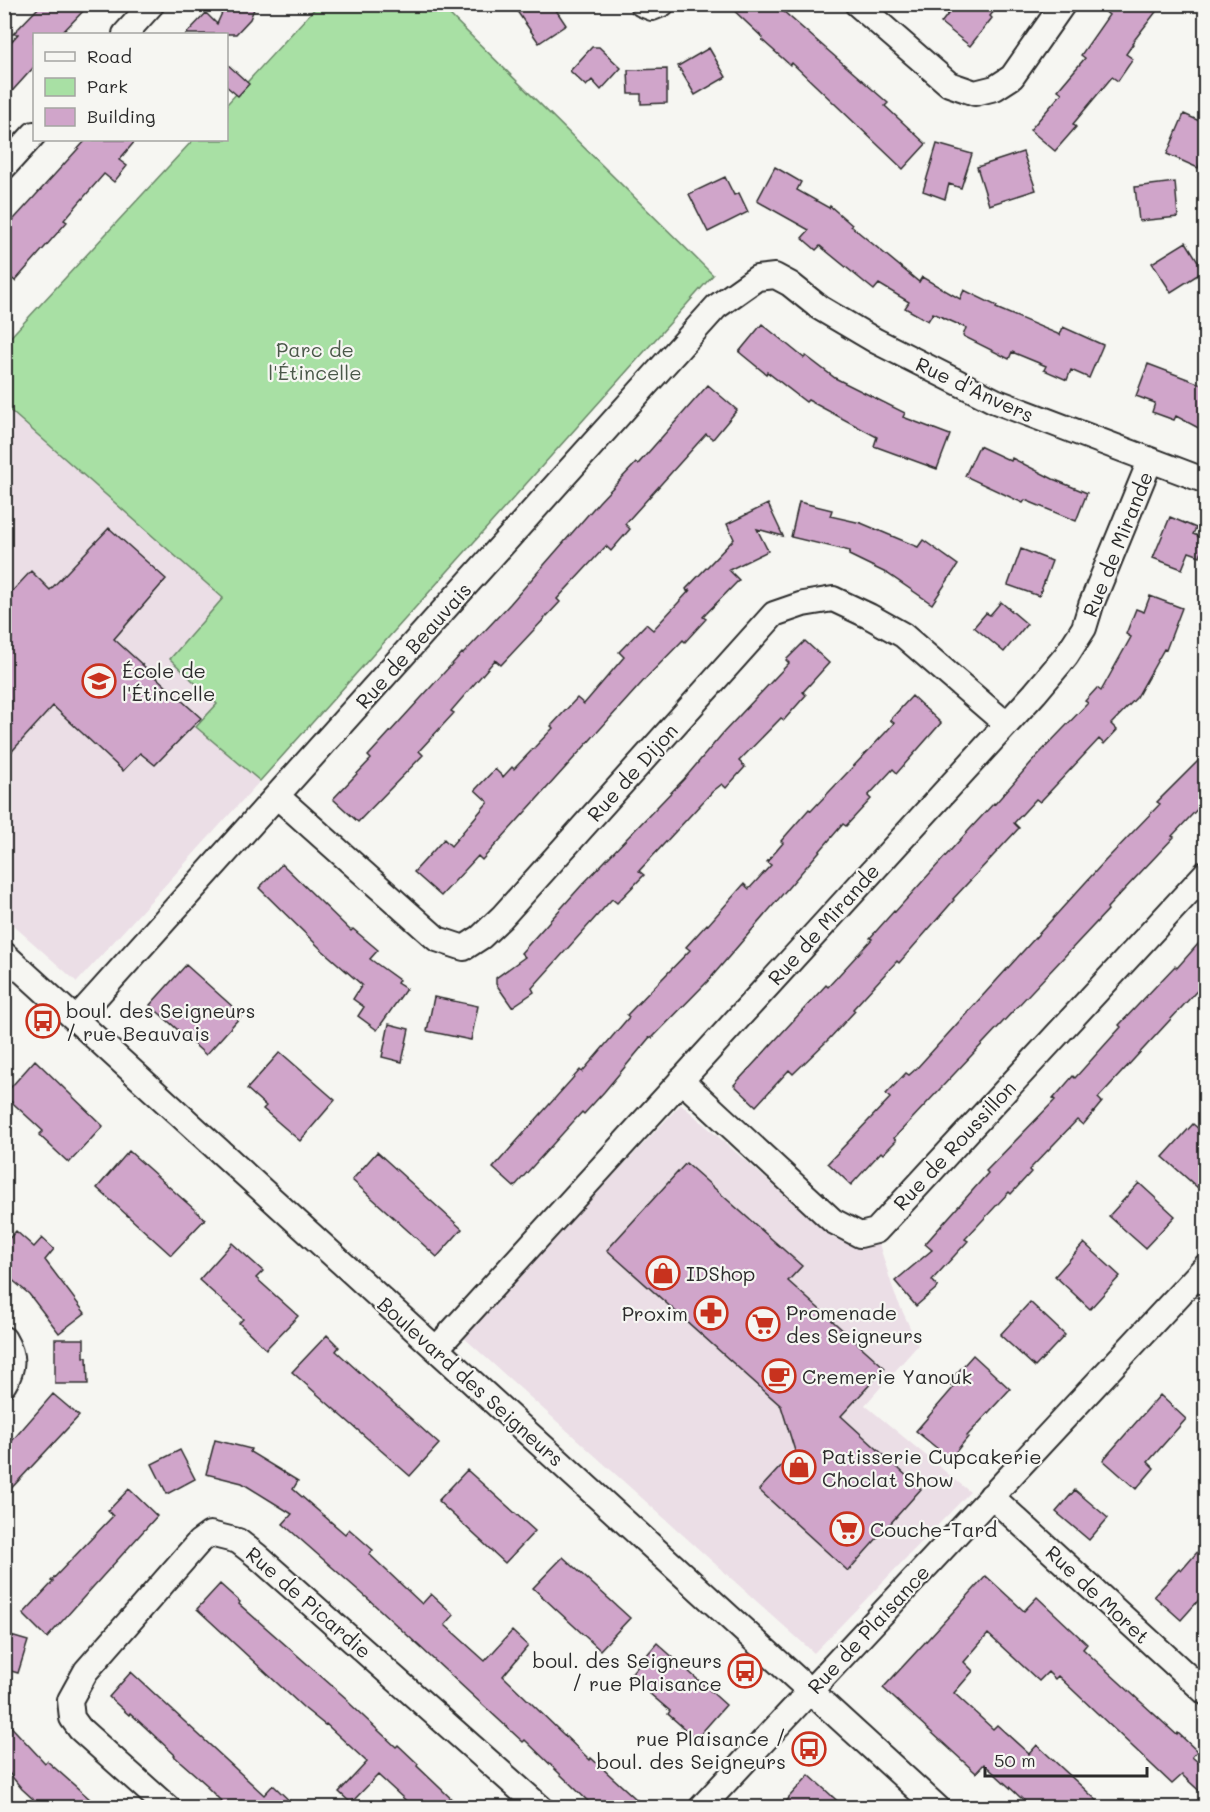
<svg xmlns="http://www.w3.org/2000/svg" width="1210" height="1812" font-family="Mali,sans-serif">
<rect width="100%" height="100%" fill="#f6f6f2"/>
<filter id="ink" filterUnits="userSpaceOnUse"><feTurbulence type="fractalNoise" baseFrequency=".0167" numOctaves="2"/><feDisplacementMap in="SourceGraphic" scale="12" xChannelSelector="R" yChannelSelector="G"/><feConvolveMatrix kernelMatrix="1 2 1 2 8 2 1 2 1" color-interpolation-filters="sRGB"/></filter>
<g filter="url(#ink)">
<path fill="#ebdee6" d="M5 406 224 598 170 659 217 704 196 727 260 781 77 982 5 918Z
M681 1104 833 1238 857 1246 879 1244 895 1295 918 1345 865 1405 970 1492 814 1653 462 1336Z"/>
<path fill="#a8e0a4" stroke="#6a8668" stroke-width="1.5" d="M318 5H440L713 275 260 781 196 727 217 704 170 659 223 598 5 406 4 344 193 140H226L227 104Z"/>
<path fill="#d0a5ca" stroke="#2b2b2b" stroke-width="1.5" d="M42 4H90L61 34H34V67L4 100V50L18 34H13Z
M226 4H256L250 19 236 34H186L206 13 217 24Z
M512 4H552L566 25 539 43Z
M727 4H775L888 103 885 106 926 144 903 169 792 63 790 65 762 40 763 38Z
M956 4H1000L990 16 992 18 970 46 941 23Z
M1096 4H1162L1132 43 1133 44 1126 54 1133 59 1118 81 1112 77 1073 124 1076 127 1055 151 1030 130 1062 93 1058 90 1085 58 1081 55 1109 15Z
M592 47H599L621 68 601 90 592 80 586 86 570 71Z
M709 48 726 77 695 95 678 66Z
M226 63 249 84 238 96 226 86Z
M667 69V103L641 104V94H629L628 70Z
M1184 114 1206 124V151L1198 168 1167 154Z
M86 140H136L119 160 127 166 114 182 104 174 64 220 67 222 15 281 4 272V230Z
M937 144 972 154 961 188 949 184 945 199 923 191Z
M1023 152 1036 190 989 205 977 167Z
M775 167 801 182 797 190 829 208 830 206 852 225 851 226 919 282 922 277 960 299 964 290 997 306 996 308 1060 335 1063 327 1103 345 1089 378 1071 370 1067 380 1044 370 1046 366 1012 352 1009 359 963 336 966 328 933 313 928 321 905 308 909 302 879 284 874 290 820 246 816 250 802 238 809 230 757 201Z
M725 177 734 195 739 193 748 212 708 232 689 194Z
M1175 182 1178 217 1139 221 1135 187Z
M1186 242 1204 271 1171 292 1152 263Z
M762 324 804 358 806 356 835 378 905 413 903 417 950 435 937 469 874 446 877 437 808 400 806 402 767 372 766 374 739 352Z
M1148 364 1206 386V432L1176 416 1174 420 1152 412 1155 403 1136 396Z
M708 385 737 410 713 439 706 434 625 524 630 529 611 551 606 546 557 599 560 602 501 665 495 660 451 711 454 713 419 751 423 755 358 822 333 799 371 759 368 756 462 653 463 654 510 604 599 502 636 463 638 464Z
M979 446 1011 461 1012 458 1053 479 1087 493 1076 521 1025 500 1023 503 965 476Z
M799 502 832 510 830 516 861 523 918 547 923 540 958 565 932 604 888 574 849 555 850 551 791 537Z
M768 504 783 536 757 529 768 551 729 570 739 580 703 617 706 619 685 642 683 640 647 677 482 860 478 856 441 896 414 872 444 839 451 846 488 802 475 790 495 769 503 777 512 767 514 769 553 728 551 726 577 698 584 704 624 657 619 652 646 624 653 630 690 590 687 591 686 589 734 539 727 524Z
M1170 517 1196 528 1193 534 1206 539 1200 556 1189 552 1182 569 1153 558Z
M109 528 166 579 114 639 201 718 155 765 140 753 123 771 53 706 4 760V600L31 571 50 590Z
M1021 549 1052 561 1039 596 1008 585Z
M1150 596 1182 608 1166 650 1164 649 1137 697 1111 724 1117 730 1104 744 1099 739 1040 802 1036 799 1014 823 1019 828 953 899 954 900 899 963 897 961 853 1009 855 1011 829 1039 793 1074 789 1070 756 1106 734 1085 826 985 828 987 872 939 870 938 894 911 895 912 969 830 994 803 995 804 1036 757 1088 703 1085 701 1097 688 1101 691 1131 637 1126 634 1136 609 1144 612Z
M1001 602 1027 624 1004 652 974 627 986 613 990 615Z
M805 641 829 663 803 692 806 695 784 720 781 718 739 761 745 767 726 788 722 784 712 792 639 871 644 875 617 903 612 899 532 988 534 992 512 1007 496 984V978L525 957 521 953 581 886 684 779 724 732 789 663 786 660Z
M912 696 941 723 897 773 893 769 868 796 871 799 846 826 843 824 708 981 652 1038 650 1037 604 1092 584 1114 582 1112 514 1187 493 1168 580 1070 582 1072 629 1017 627 1015 690 950 686 947 707 924 708 925 744 884 749 889 771 865 767 862 783 843 781 841 809 809 811 811 886 732 894 723 890 720Z
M1206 753V800L1172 836 1174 837 1107 908 1108 910 894 1138 896 1141 883 1154 881 1152 851 1185 828 1163 890 1098 886 1094 906 1073 909 1075 917 1068 1105 861 1160 804 1157 802Z
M282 864 351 931 353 929 378 950 370 959 399 980 397 983 406 989 377 1030 358 1016 364 1007 353 999 362 985 322 950 259 888Z
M1206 935V981L1098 1098 1102 1102 1083 1125 1077 1120 1029 1170 1031 1172 1011 1194 1009 1192 965 1239 968 1241 932 1280 938 1287 916 1306 895 1281 932 1250 925 1244 988 1173 986 1171 1055 1100 1053 1099 1073 1076 1075 1078 1121 1027 1119 1025 1175 966 1177 968Z
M186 965 242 1015 206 1055 150 1005Z
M434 997 478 1006 471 1040 427 1031Z
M389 1024 409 1029 402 1062 382 1057Z
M280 1052 335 1100 300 1141 263 1109 266 1106 247 1089Z
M35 1060 103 1126 69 1163 39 1135 43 1131 4 1095Z
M1193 1124 1206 1135V1195L1163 1157Z
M129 1151 205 1219 171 1255 97 1188Z
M377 1152 462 1229 437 1257 352 1180Z
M686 1163 802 1266 788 1281 885 1368 841 1416 921 1489 848 1571 759 1490 795 1451 781 1406 607 1250Z
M1139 1183 1175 1216 1145 1248 1109 1216Z
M16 1231 34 1247 42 1238 54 1249 45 1260 85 1313 59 1333 29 1294 4 1273V1244Z
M232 1243 263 1271 256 1278 298 1316 266 1349 239 1323 243 1319 199 1280Z
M1084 1243 1120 1276 1090 1309 1055 1276Z
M1030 1302 1065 1335 1035 1367 1000 1335Z
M327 1335 339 1347 336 1351 439 1444 410 1476 292 1372Z
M55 1339H84V1357H87L88 1384H55Z
M973 1355 1010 1389 967 1436 968 1437 950 1459 916 1431 954 1387 948 1383Z
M53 1394 79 1416 4 1496V1450Z
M1160 1395 1186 1419 1148 1462 1154 1468 1136 1489 1103 1460Z
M215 1440 251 1449 250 1452 298 1481 293 1489 345 1534 349 1529 373 1550 369 1554 422 1604 431 1594 454 1615 445 1625 485 1661 512 1631 528 1646 503 1676 590 1760 591 1758 646 1808H595L525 1740 523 1742 366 1597 283 1524 292 1514 242 1483 206 1474Z
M180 1450 195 1479 167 1494 152 1464Z
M467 1470 535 1531 505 1563 438 1501Z
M129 1489 157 1516 47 1638 23 1614 53 1582 51 1581 113 1516 108 1511Z
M1075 1490 1108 1518 1089 1540 1056 1512Z
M1206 1542V1592L1181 1620 1154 1596 1179 1569 1181 1571Z
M563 1557 630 1618 600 1650 533 1588Z
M986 1576 1024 1611 1037 1597 1087 1644 1083 1649 1177 1735 1178 1733 1197 1751 1192 1757 1206 1769V1797L1182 1775 1172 1784 1058 1676 1055 1679 1048 1672 1039 1681 988 1634 964 1662 973 1671 954 1693 993 1729 997 1725 1029 1754 1037 1745 1105 1808H1032L984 1764 976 1773 883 1688Z
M220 1584 240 1602 239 1604 348 1700 347 1701 396 1747 398 1745 418 1764 417 1766 461 1808H414L378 1775 351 1803 339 1792 367 1762 326 1724 325 1725 304 1708 197 1609Z
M4 1634 28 1641 18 1673 4 1669Z
M657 1643 726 1705 696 1739 668 1714 670 1711 629 1676Z
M131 1672 264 1795 273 1785 297 1808H228L207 1787 208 1786 174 1756 175 1755 130 1713 129 1715 109 1697Z
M4 1719 45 1763 47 1761 100 1808H43L22 1789 4 1767Z
M809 1775 845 1808H779Z"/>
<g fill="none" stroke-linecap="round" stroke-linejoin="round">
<g stroke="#2b2b2b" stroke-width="28">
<path id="minor" d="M642 4 652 8 662 4
M857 4 949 84 975 93 995 88 1012 77 1063 4
M125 34 152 4
M4 167 34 134
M277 796 437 939 464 948 481 937 502 917 774 614 803 604 833 599 869 616 903 635 1006 724
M4 954 938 1808
M76 1019 716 307 757 278 775 276 790 284 820 308 876 341 995 401 1206 481
M681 1080 833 1221 860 1235 876 1231 1206 873
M4 1339C14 1356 14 1368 4 1384
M436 1349 1035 693 1066 656 1084 628 1091 605 1150 461
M991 1496 1206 1693
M168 1808 80 1729 72 1718 70 1700 86 1671 199 1542 210 1534 238 1541 256 1555 541 1808
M701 1808 1206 1266"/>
</g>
<use href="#minor" stroke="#f6f6f2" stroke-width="24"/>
</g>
</g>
<defs>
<g id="school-ring" transform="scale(1.725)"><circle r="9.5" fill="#f6f6f2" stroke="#c8321e" stroke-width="1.5"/><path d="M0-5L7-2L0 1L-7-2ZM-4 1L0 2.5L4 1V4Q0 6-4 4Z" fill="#c8321e"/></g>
<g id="bus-ring" transform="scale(1.725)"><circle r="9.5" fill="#f6f6f2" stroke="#c8321e" stroke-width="1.5"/><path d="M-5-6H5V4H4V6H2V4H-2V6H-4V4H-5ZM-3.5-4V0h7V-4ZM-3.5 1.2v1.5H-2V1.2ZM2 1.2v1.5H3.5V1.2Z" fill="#c8321e"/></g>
<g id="shop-ring" transform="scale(1.725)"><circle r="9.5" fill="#f6f6f2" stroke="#c8321e" stroke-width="1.5"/><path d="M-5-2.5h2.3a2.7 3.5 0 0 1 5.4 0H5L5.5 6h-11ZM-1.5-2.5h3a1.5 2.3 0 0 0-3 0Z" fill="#c8321e"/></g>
<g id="pharmacy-ring" transform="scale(1.725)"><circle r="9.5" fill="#f6f6f2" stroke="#c8321e" stroke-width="1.5"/><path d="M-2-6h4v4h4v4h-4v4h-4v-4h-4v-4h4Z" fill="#c8321e"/></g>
<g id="supermarket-ring" transform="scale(1.725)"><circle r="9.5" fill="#f6f6f2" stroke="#c8321e" stroke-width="1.5"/><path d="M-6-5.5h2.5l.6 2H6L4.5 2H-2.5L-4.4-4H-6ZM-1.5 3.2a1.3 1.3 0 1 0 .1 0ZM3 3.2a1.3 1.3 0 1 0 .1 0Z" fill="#c8321e"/></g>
<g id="cafe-ring" transform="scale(1.725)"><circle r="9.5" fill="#f6f6f2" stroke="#c8321e" stroke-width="1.5"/><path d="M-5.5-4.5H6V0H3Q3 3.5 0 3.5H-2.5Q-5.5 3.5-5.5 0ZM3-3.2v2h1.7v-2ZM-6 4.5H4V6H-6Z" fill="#c8321e"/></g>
</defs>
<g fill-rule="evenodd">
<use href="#school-ring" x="99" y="681"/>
<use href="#bus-ring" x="43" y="1021"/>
<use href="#shop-ring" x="663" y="1273"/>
<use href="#pharmacy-ring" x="711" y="1313"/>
<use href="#supermarket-ring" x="763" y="1324"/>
<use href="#cafe-ring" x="779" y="1376"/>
<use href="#shop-ring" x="799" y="1467"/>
<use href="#supermarket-ring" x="847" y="1529"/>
<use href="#bus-ring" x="745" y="1671"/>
<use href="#bus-ring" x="809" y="1749"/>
</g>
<g text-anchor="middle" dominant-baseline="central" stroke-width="4.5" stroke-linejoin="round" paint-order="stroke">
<g font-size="20" fill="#4a5849" stroke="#f6f6f2">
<text x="315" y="349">Parc de<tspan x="315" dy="23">l'Étincelle</tspan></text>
</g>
<g font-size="20" fill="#2b2b2b" stroke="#f6f6f2">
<text transform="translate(975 389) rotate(25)">Rue d'Anvers</text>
<text transform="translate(1117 544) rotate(-68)">Rue de Mirande</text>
<text transform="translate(413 645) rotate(-48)">Rue de Beauvais</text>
<text transform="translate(632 772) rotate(-48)">Rue de Dijon</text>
<text transform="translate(823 924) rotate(-48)">Rue de Mirande</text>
<text transform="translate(954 1145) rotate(-47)">Rue de Roussillon</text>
<text transform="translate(471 1381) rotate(42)">Boulevard des Seigneurs</text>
<text transform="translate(1098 1594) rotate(43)">Rue de Moret</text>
<text transform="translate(309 1602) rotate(41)">Rue de Picardie</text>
<text transform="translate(868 1629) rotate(-47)">Rue de Plaisance</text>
</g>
<g font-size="20" fill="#2b2b2b" stroke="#f6f6f2" text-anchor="start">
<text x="122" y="670">École de<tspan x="122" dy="23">l'Étincelle</tspan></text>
<text x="66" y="1010">boul. des Seigneurs<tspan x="66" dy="23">/ rue Beauvais</tspan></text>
<text x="686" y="1273">IDShop</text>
<text x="786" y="1312">Promenade<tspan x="786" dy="23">des Seigneurs</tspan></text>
<text x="688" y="1313" text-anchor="end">Proxim</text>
<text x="802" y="1376">Cremerie Yanouk</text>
<text x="822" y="1456">Patisserie Cupcakerie<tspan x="822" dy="23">Choclat Show</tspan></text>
<text x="870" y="1529">Couche-Tard</text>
<text x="722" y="1660" text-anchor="end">boul. des Seigneurs<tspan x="722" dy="23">/ rue Plaisance</tspan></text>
<text x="786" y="1738" text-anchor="end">rue Plaisance /<tspan x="786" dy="23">boul. des Seigneurs</tspan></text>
</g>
</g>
<rect width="1210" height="1812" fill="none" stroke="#f6f6f2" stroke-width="24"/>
<rect x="12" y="12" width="1186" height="1788" fill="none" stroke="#2b2b2b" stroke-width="2" filter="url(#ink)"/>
<rect x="33" y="33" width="195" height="108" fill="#f6f6f2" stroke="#a5a5a2" stroke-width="1.5"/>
<rect x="45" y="52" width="30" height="9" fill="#f6f6f2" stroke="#a5a5a2" stroke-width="1.5"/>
<text x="87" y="63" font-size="18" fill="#2b2b2b">Road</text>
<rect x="45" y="78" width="30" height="18" fill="#a8e0a4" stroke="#a5a5a2" stroke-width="1.5"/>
<text x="87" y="93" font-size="18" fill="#2b2b2b">Park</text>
<rect x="45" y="108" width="30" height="18" fill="#d0a5ca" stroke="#a5a5a2" stroke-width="1.5"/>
<text x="87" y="123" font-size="18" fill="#2b2b2b">Building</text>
<path d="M985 1767v9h162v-9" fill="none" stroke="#2b2b2b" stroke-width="3"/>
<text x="994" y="1767" font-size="18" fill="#2b2b2b" stroke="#f6f6f2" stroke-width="4.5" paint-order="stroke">50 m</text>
</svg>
